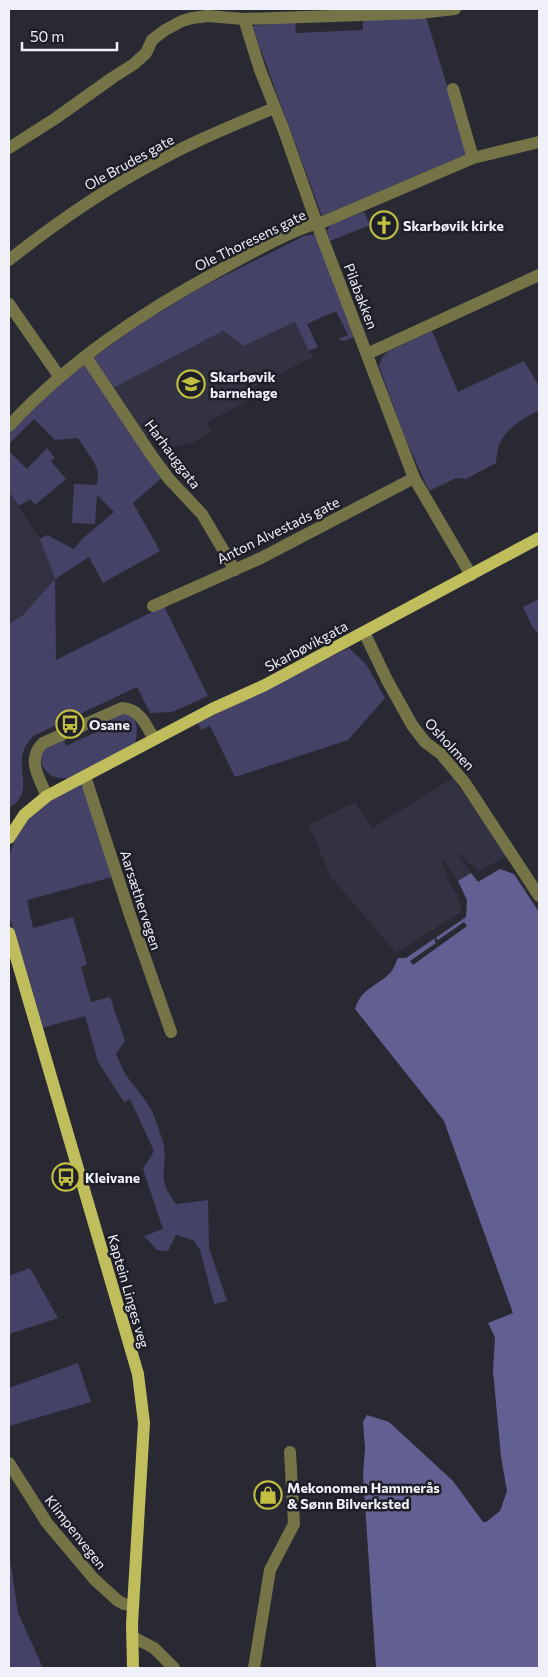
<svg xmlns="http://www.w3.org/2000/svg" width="548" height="1677" font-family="Commissioner,sans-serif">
<rect width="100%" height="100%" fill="#292934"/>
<path fill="#323242" d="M295 322 313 357 250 389 254 398 207 422 211 432 194 442 168 448 156 431 145 438 113 388 223 331 244 346Z
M9 492 40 539 55 579 23 615 9 624Z
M453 778 507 855 479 872 455 850 471 873 458 881 441 857 448 880 460 901 461 912 396 953 330 876 309 825 355 802 372 828Z"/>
<path fill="#444267" d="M426 17 468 154 322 216 252 26 295 22 296 33 363 30V19Z
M364 212 370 225 330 241 327 231 331 224Z
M316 234 354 337 344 341 338 339 348 335 336 311 307 324 318 347 309 351 295 322 244 346 223 331 113 388 93 358 143 322 200 288 304 236Z
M432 331 458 392 524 361 539 386V411C525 416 506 429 500 443 497 448 497 457 496 463L466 479 456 478 429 491 404 435 379 366 383 356 389 351Z
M85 363 163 477 133 503 160 551 103 583 89 557 55 579 56 660 164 606 208 696 172 712 150 713 137 687 33 736C30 740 25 745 24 750 16 772 35 792 9 808V624L23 615 55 579 40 539 47 535 74 549 82 539 114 512 97 495 95 524 72 523 74 484 97 485 98 472 94 462 78 438 55 440 34 419 9 444V432L35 405Z
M47 448 55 458 51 461 66 479 35 505 30 499 19 506 9 492V451L27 469Z
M539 599V635L532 626 523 607Z
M349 648 366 664 385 698 348 740 235 777 210 726 201 730 198 723Z
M125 714 132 716C139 725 137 733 135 744L71 778C65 778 60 779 55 777 43 773 35 757 45 748 49 743 58 741 64 739L66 746 105 728 103 721 116 715Z
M82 784 112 877 27 900 33 928 73 917 87 964 81 967 91 1002 110 997 125 1041 116 1054C120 1062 123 1071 128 1078 137 1089 146 1100 153 1113 154 1116 164 1143 164 1146 167 1174 156 1177 176 1204L208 1200 209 1248 227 1301 214 1304 200 1250 193 1240 176 1235 168 1251 157 1250 144 1236 163 1229 143 1169 154 1151 130 1099 124 1102 98 1062 85 1016 42 1028 9 915V857L15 839 28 820 48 801Z
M30 1268 58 1318 9 1334V1276Z
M78 1363 91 1402 9 1426V1388Z
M9 1552 18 1613 43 1668H9Z"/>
<path fill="#625f93" d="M500 869 514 874 539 912V1668H376L363 1475 365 1448 363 1422 367 1415 389 1422 453 1481 483 1522H486L500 1511 507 1491 501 1457 493 1371 495 1337 488 1323 513 1313 444 1121 355 1009C362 987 377 987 391 972 394 968 396 962 398 958H406L466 917 467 900 458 881 471 873 478 882Z"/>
<path fill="#292934" d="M464 922 467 926 413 965 410 961 436 943 434 939 436 938 438 940Z"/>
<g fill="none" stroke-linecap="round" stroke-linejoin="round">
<path stroke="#757447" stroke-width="12" d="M244 19 260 70 283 128 317 224 414 478 471 575
M453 89 473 158
M9 148 56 118 112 78 134 64 146 53 152 40 165 30 182 21 192 18 208 16 244 19 419 13 455 9
M9 260C53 225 99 193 149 166 189 143 232 126 274 108
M9 304 59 376
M367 354 539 275
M86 357 152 456 169 479 202 514 235 570
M9 426C69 361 142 312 220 270 246 256 273 240 301 229 308 226 316 224 323 222L473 158 539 142
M153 606 261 558 414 478
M364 632 387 680 412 725 425 742 441 754 465 783 539 896
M85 776 130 915 171 1032
M47 796C39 778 26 759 43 743L122 708C140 709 146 725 154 739
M9 1463 47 1523 94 1579 117 1600 124 1604 133 1605
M133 1637 154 1648 174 1668
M254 1668 270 1570 294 1524 290 1452"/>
<path stroke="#c0be5c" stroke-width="12" d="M9 838 24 815 47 796 212 709 265 685 539 538
M9 933 138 1374 144 1423 132 1624 133 1668"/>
</g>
<defs>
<g id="church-ring" transform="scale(1.4375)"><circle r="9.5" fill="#1f1f2a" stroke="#c1be40" stroke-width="1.5"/><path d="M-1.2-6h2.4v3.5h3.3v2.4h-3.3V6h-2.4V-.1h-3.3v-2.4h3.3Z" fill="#c1be40"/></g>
<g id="school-ring" transform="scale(1.4375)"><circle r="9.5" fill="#1f1f2a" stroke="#c1be40" stroke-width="1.5"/><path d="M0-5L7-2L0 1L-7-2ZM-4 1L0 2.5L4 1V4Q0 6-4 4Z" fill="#c1be40"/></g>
<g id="bus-ring" transform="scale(1.4375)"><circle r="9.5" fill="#1f1f2a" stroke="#c1be40" stroke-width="1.5"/><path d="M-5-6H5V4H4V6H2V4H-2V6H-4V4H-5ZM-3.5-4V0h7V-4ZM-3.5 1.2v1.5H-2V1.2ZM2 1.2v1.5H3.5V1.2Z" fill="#c1be40"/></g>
<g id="shop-ring" transform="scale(1.4375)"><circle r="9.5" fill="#1f1f2a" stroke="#c1be40" stroke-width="1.5"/><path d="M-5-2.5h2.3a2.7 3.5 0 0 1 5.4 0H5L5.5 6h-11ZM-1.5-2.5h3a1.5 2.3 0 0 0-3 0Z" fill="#c1be40"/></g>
</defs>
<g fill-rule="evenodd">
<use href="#church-ring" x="384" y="225"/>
<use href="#school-ring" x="191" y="384"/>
<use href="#bus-ring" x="70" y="724"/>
<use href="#bus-ring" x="66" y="1177"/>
<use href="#shop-ring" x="268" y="1495"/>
</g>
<g text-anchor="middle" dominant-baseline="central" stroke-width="5" stroke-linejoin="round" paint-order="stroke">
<g font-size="14" fill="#f0f0f8" stroke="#1f1f2a">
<text transform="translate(129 162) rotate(-29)">Ole Brudes gate</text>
<text transform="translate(250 240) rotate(-26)">Ole Thoresens gate</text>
<text transform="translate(361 296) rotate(69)">Pilabakken</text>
<text transform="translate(173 454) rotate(53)">Harhauggata</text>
<text transform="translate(278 530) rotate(-26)">Anton Alvestads gate</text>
<text transform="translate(306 646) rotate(-28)">Skarbøvikgata</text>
<text transform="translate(450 744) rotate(47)">Osholmen</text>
<text transform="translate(141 900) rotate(72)">Aarsæthervegen</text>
<text transform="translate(129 1291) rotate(74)">Kaptein Linges veg</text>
<text transform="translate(76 1532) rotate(52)">Klimpenvegen</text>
</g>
<g font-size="14" font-weight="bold" fill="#f0f0f8" stroke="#1f1f2a" text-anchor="start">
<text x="403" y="225">Skarbøvik kirke</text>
<text x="210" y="376">Skarbøvik<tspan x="210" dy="16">barnehage</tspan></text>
<text x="89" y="724">Osane</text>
<text x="85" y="1177">Kleivane</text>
<text x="287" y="1487">Mekonomen Hammerås<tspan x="287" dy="16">&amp; Sønn Bilverksted</tspan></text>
</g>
</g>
<rect width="548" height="1677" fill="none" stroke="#f0f0f8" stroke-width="20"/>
<path d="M22 42v8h95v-8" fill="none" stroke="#f0f0f8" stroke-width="2.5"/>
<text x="30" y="42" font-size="15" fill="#f0f0f8" stroke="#1f1f2a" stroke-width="4" paint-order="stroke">50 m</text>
</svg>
